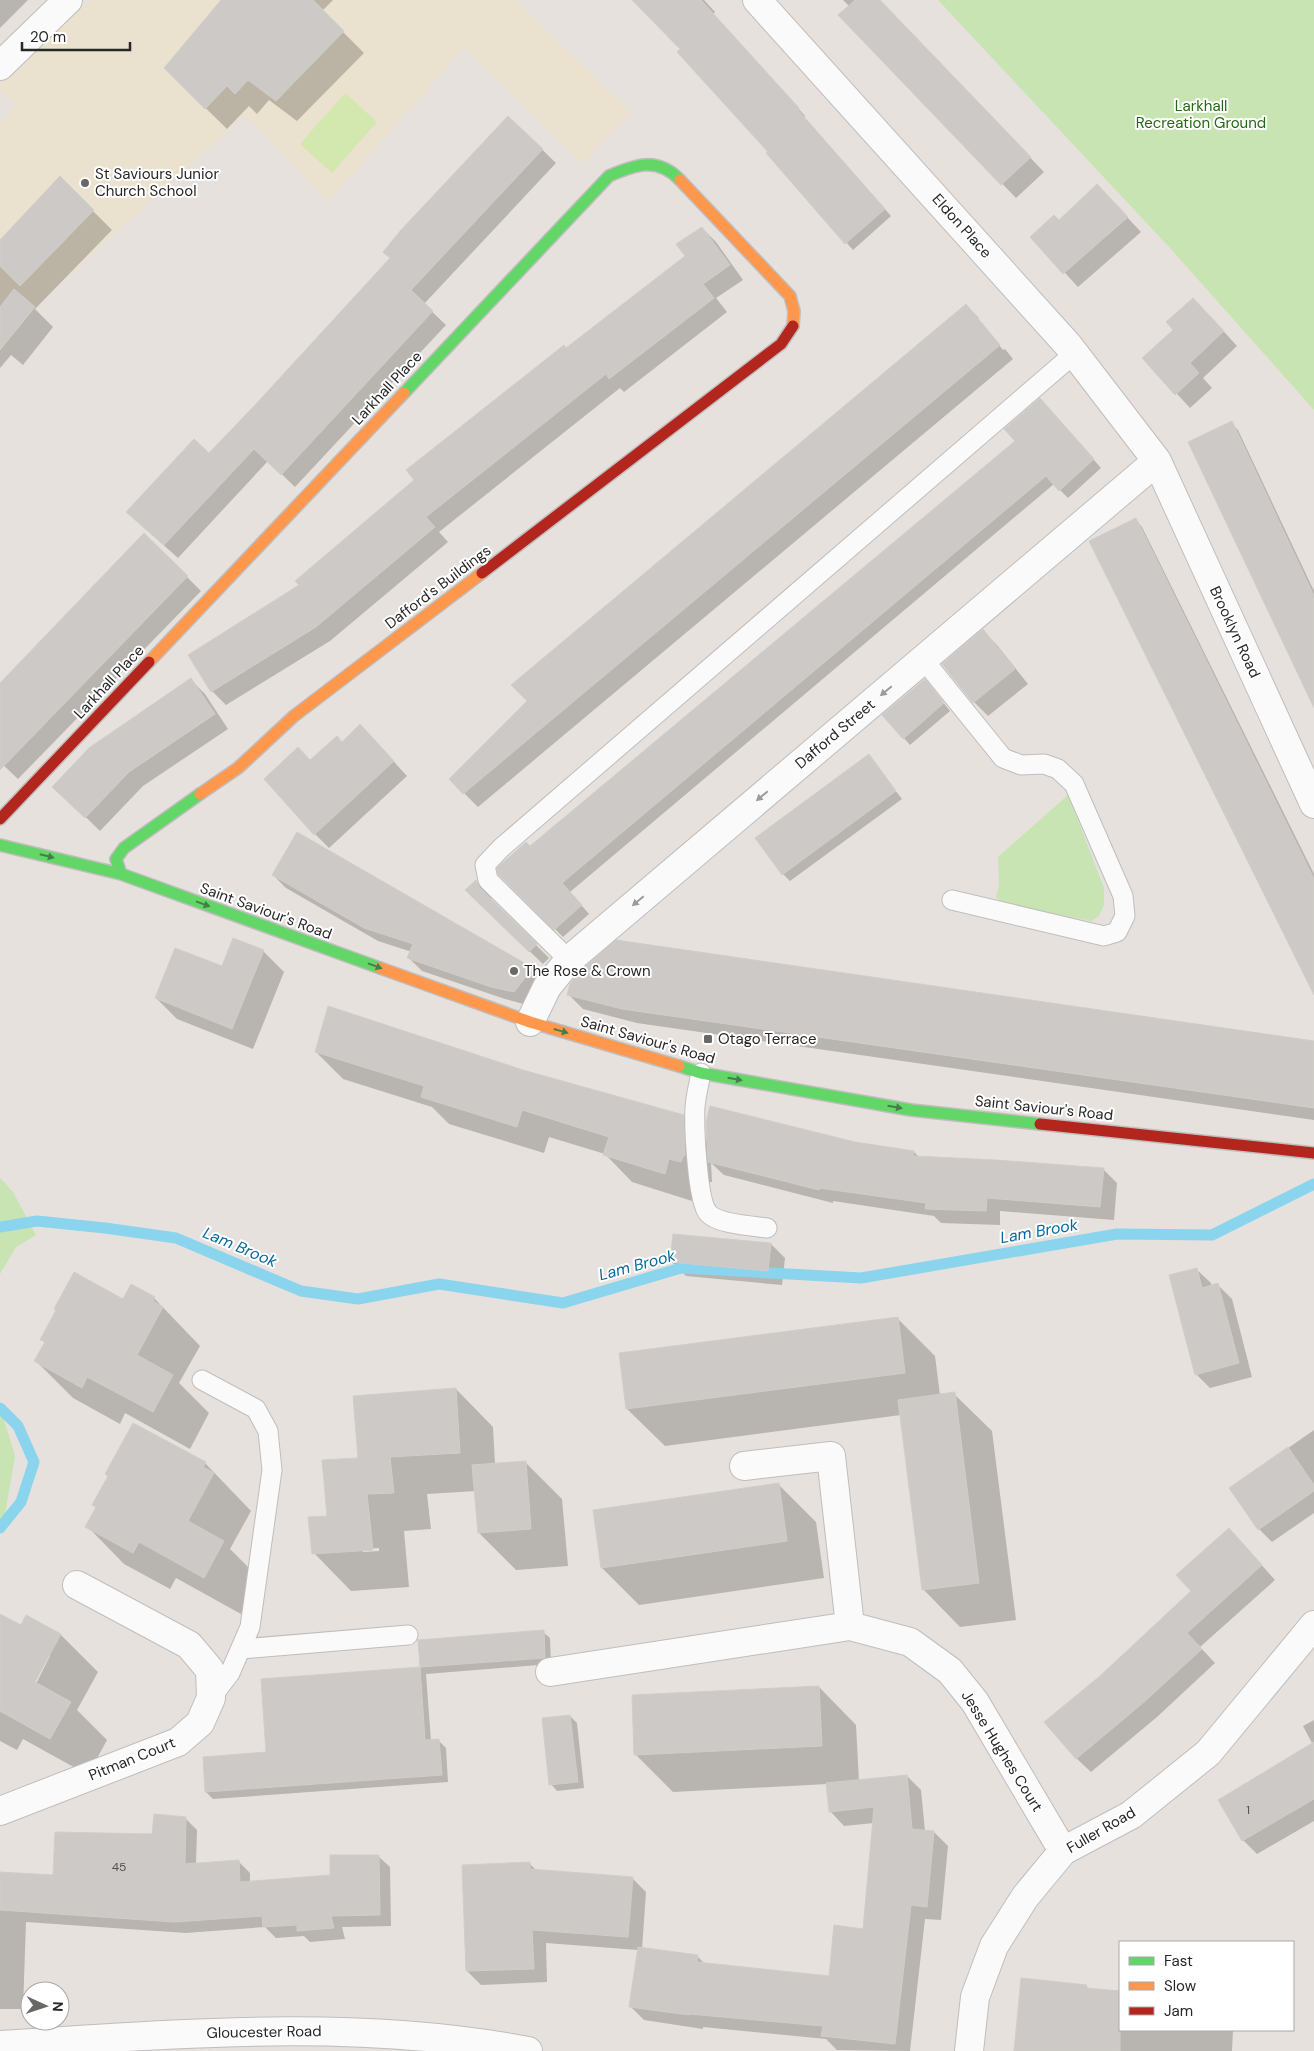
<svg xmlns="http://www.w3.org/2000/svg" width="1314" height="2051" font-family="'DM Sans',sans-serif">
<rect width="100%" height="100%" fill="#e6e1dc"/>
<path fill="#eae1cf" d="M91 0H515L632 113 582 164 464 48 328 202 245 115 45 297 0 352V122L16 105 0 90V83Z"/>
<path fill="#c7e4b2" d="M938 0H1314V410L1170 248Z
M1068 795 1104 888V905L1099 916 1091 921 1003 903 996 897 999 886 998 857Z
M0 1178 13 1192 36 1235 16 1247 0 1274Z
M0 1407 15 1456 4 1520 0 1522Z"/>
<path fill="#d3e8af" d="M345 93 377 122 332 173 300 144Z"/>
<path fill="#0003" fill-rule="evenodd" d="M0 0H28L0 28Z
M222 0H333L322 11 364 53 297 121 269 100 257 114 249 106 227 129 165 68Z
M634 0H704L715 12 713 14 805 116 804 117 891 216 853 250 768 154 769 152 682 49Z
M843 0H879L1044 172 1016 198 840 15 850 7Z
M508 117 556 163 424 304 446 325 295 487 268 461 178 558 141 525 257 405 392 259Z
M60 178 112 230 35 309 53 327 23 365 11 355 0 368V241Z
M1111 200 1141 232 1078 287 1032 237Z
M702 228 716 242 743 280 716 298 727 312 624 392 620 388 439 532 448 542 330 641 226 705 212 691 301 585 566 350 686 256Z
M966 305 979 318H977L1003 350 1005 349 1013 359 478 807 464 793 451 779Z
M1207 313 1237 346 1203 378 1212 388 1190 408 1144 358Z
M1048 408 1101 468 1068 498 1054 484 570 892 589 914 563 937 500 874 1017 441Z
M1231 423 1238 430 1314 591V705Z
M1136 520 1142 527 1314 874V991Z
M187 577 201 591 18 779 0 762V684Z
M983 631 997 645 1028 684 988 716 974 702 943 664Z
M191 680 205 694 228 729 143 786 100 831 54 786Z
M931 687 950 711 910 745 884 715Z
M374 740 407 776 329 848 315 834 310 762 342 743Z
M869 756 902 799 790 881 783 874Z
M297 833 533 969 545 982 527 1005 505 999 422 971 409 958 412 952 378 941 286 888 273 875Z
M476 881 489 894 493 902 549 958 543 964 479 903Z
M263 951 284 972 253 1049 177 1019 156 998Z
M569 995 1314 1042V1120L637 1023 583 1009Z
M316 1052 523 1071 683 1116 708 1142 855 1143 914 1152 920 1158 1103 1169 1117 1183 1114 1220 1000 1211V1225L941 1223 934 1216 833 1201V1203L724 1175 711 1163 712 1182H710L708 1188 696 1185 692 1201 632 1182 605 1154 549 1137 544 1153 449 1124 432 1107 343 1079Z
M771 1244 785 1258 782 1285 686 1276 672 1262Z
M1196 1269 1211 1283V1286L1218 1285 1232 1299 1252 1377 1210 1388 1196 1374Z
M154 1298 200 1346 179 1383 209 1413 190 1449 125 1413 120 1424 73 1398 36 1361 46 1343 42 1339 57 1311Z
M898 1319 935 1356 940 1395 954 1394 992 1431 1016 1620 960 1627 923 1589 901 1415 665 1446 627 1409Z
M456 1389 493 1427 495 1464 525 1462 562 1499 568 1566 516 1570 479 1533 476 1491 427 1494 431 1529 404 1531 409 1587 351 1591 314 1553 328 1517 359 1459ZM379 1548V1551L363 1552V1549Z
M134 1425 205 1463 251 1511 230 1549 260 1579 241 1614 176 1578 170 1589 124 1564 87 1526 97 1508 93 1505 109 1477 106 1474Z
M1314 1430V1513L1272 1542 1259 1529 1231 1488Z
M779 1485 816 1522 824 1578 639 1605 602 1568Z
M1243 1544 1275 1580 1200 1647 1215 1663 1157 1717 1091 1772 1076 1758 1101 1677Z
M0 1615 21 1627 61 1635 98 1672 77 1710 107 1740 88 1775 23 1739 17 1750 0 1741ZM48 1656H50L34 1688 31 1687Z
M543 1632 550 1638 551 1664 426 1674 431 1741H439L446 1748 448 1782 213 1799 206 1792 204 1758 267 1753 262 1680 421 1669 419 1641Z
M819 1687 856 1725 859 1781 907 1776 921 1790 925 1831 934 1832 948 1846 941 1920 925 1919 910 2051 837 2050 826 2039 703 2027V2029L644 2020 630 2006 638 1950 546 1943 547 1982 481 1985 467 1971 529 1863 537 1871 632 1878 646 1892 642 1949 697 1956 705 1964 830 1977 864 1930 874 1823 844 1826 830 1811 828 1784 673 1792 636 1755Z
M570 1716 577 1723 584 1788 557 1791 551 1784Z
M1314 1720V1821L1257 1854 1243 1840 1313 1745 1303 1726Z
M185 1818 197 1830 196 1864 238 1861 250 1873V1883L332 1876 378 1856 390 1867 391 1926 342 1927 345 1939 310 1942 304 1936 276 1938 265 1927 186 1933 26 1922 23 2009H0V1874L55 1876 153 1835Z
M1086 1986 1089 1989 1120 1992V2030H1233L1232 2051H1015Z"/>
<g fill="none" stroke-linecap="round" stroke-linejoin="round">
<path stroke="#8ad4ee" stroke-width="11" d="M0 1227 37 1221 105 1228 176 1238 301 1291 358 1299 439 1284 563 1303 681 1268 861 1278 1117 1234 1212 1235 1314 1184
M0 1408 18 1426 34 1462 21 1502 0 1528"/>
</g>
<path fill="#ccc9c6" stroke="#d1cdc8" d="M221 0H313L344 31 276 101 248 80 235 94 227 86 205 109 164 68Z
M632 0H701L799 108 798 110 885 209 845 244 766 153 768 152 677 52 680 49Z
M855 0H880L1031 157 1001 185 838 15Z
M508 116 543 149 411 290 433 311 281 475 254 449 164 545 126 512 194 439 209 453 256 404 390 258 383 252 401 230Z
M60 176 94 210 20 286 0 266V240Z
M1097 184 1128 217 1063 274 1030 237 1054 215 1059 220Z
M702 227 730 265 703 284 714 298 609 379 606 374 426 517 435 527 316 627 211 692 188 655 299 585 295 581 414 480 406 470 564 345 566 348 685 256 676 244Z
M14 289 35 307 0 350V307Z
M1193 298 1224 331 1190 363 1199 373 1175 395 1142 358 1173 330 1166 322Z
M966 304 1000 345 463 794 449 779 527 701 511 685Z
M1040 398 1094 459 1059 491 1046 476 562 883 582 905 554 930 498 874 497 868 526 842 530 846 1015 441 1004 429Z
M1232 421 1314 596V708L1188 442Z
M1136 518 1314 879V995L1089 541Z
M144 533 188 576 0 770V683Z
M983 629 1015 669 973 703 942 664Z
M191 678 215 714 129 772 85 818 52 787 89 748Z
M925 679 944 703 903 739 882 715Z
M360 724 394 761 314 835 264 779 298 747 310 760 337 736 342 742Z
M869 754 896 791 782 875 755 838Z
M297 832 533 968 514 992 491 987 407 958 413 944 364 928 272 875Z
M476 880 480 888 537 944 529 952 465 890Z
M233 938 264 950 232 1029 155 998 175 948 222 966Z
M616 940 1314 1041V1108L622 1009 567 995 570 984 580 971Z
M328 1006 523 1070 684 1115 685 1156H683L681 1162 669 1159 665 1174 603 1155 609 1137 522 1110 517 1127 421 1097 424 1086 315 1052Z
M710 1106 855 1142 914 1151 913 1156 996 1160 1104 1168 1100 1207 987 1198 986 1211 925 1209 926 1203 819 1188V1190L708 1162 706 1122Z
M673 1234 771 1243 768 1271 670 1262Z
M1197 1268 1202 1288 1218 1283 1239 1363 1195 1375 1169 1275Z
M74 1272 123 1299 131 1284 155 1297 153 1301 163 1307 137 1355 173 1375 153 1412 87 1377 82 1388 34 1361 45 1342 40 1340 56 1310 54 1309Z
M898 1317 905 1373 626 1409 619 1353Z
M456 1388 460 1453 390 1457 394 1493 367 1494 373 1550 312 1554 308 1517 327 1516 322 1460 358 1458 353 1396Z
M955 1392 979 1583 922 1590 898 1400Z
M133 1423 206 1462 203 1467 214 1473 188 1521 224 1541 204 1578 139 1542 133 1553 85 1527 96 1507 92 1505 108 1476 105 1474Z
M1288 1447 1314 1485V1491L1258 1530 1229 1488Z
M526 1461 531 1529 478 1533 472 1465Z
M779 1483 787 1541 601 1568 593 1510Z
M1229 1528 1262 1565 1187 1633 1202 1649 1143 1703 1076 1759 1044 1722 1100 1676 1191 1591 1176 1575Z
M0 1614 21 1625 26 1615 61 1634 35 1682 71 1702 50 1739 0 1711Z
M544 1630 545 1658 420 1667 418 1640Z
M420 1667 425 1740 439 1739 442 1775 205 1792 203 1757 266 1752 261 1679Z
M819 1686 822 1746 634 1755 632 1695Z
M570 1715 578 1782 549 1785 542 1718Z
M1314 1742V1799L1242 1841 1218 1800Z
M907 1775 912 1829 934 1831 927 1907 911 1905 895 2044 821 2036 823 2026 689 2014V2015L629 2007 638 1947 698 1955 697 1962 829 1976 834 1925 863 1929 874 1807 829 1812 826 1783Z
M154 1814 186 1817 185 1864 239 1860 240 1882 330 1875V1855H379L380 1915 331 1916 334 1928 297 1931V1925L263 1927 262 1916 174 1922 0 1910V1872L53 1875 55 1832 152 1834Z
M530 1862V1869L633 1877 628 1937 532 1930 534 1969 466 1971 462 1865Z
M1021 1978 1087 1985 1086 1988 1120 1991V2051H1014Z"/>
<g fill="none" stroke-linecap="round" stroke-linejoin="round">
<g stroke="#bfbdbe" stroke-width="21">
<path id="lane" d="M923 659 1003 758 1021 765 1044 764 1058 769 1074 784 1123 896 1125 916 1117 932 1104 936 952 900
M569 960 488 880 485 865 501 848 1075 353
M701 1073C699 1084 696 1095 695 1107 694 1125 697 1200 708 1213 717 1224 752 1226 767 1228
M202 1380 256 1409 268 1431 272 1470 250 1627 230 1673 211 1698
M241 1649 408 1635"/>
</g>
<g stroke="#bfbdbe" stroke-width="30">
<path id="street" d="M757 0 1068 345 1157 461 1314 804
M0 66 68 0
M530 1022 547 987 569 960 1157 461
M744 1466 831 1456 850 1626
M550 1672 850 1626 910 1642 950 1671 975 1702 1063 1851
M0 1811 178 1742 200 1723 211 1698 210 1670 189 1645 77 1585
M0 2045C176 2034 354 2018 528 2051
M969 2051 975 1997 994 1946 1025 1897 1063 1851 1131 1815 1208 1753 1314 1625"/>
</g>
<g stroke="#bfbdbe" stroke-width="14">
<path id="fast" d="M404 393 609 176C634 165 657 156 680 180
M0 845 121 874 380 968
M121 874 116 859 124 848 200 794
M679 1066 701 1073 911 1110 1040 1124"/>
</g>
<g stroke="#bfbdbe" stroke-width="14">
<path id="slow" d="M680 180 790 296 794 311 793 326
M149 662 404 393
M200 794 238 768 294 716 482 573
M380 968 530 1022 679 1066"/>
</g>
<g stroke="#bfbdbe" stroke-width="14">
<path id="jam" d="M482 573 781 344 793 326
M0 819 149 662
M1040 1124 1314 1153"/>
</g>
<use href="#lane" stroke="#fbfafa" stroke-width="19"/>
<use href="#street" stroke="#fbfafa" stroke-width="28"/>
<use href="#fast" stroke="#63d668" stroke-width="11"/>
<use href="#slow" stroke="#ff974d" stroke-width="11"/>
<use href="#jam" stroke="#b3261e" stroke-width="11"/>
</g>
<defs><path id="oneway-solid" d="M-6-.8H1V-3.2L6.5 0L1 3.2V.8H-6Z" transform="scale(1.25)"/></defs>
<g fill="#9c9b9b">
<use href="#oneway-solid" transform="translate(886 691) rotate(140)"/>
<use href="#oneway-solid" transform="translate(762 796) rotate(140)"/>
<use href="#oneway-solid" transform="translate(638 901) rotate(140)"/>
</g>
<g fill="#457e48">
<use href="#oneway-solid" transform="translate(47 856) rotate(14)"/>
<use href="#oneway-solid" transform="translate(203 904) rotate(20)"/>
<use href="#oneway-solid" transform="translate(375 966) rotate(20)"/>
<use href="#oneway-solid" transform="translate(561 1031) rotate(16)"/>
<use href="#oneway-solid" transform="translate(735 1079) rotate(10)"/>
<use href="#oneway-solid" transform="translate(895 1107) rotate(10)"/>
</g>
<g fill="#6a6866" stroke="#fff" stroke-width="2">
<circle cx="85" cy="183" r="5"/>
<circle cx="514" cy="971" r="5"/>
<rect x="703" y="1034" width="10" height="10" rx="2.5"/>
</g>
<g text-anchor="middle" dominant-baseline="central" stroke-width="4" stroke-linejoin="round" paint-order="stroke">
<g font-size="12" fill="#515050">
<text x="1248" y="1810">1</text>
<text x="119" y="1867">45</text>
</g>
<g font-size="15" fill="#266615" stroke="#fff">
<text x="1201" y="106">Larkhall<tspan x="1201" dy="17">Recreation Ground</tspan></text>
</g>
<g font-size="15" fill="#272727" stroke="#fff" text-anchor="start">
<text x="95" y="174">St Saviours Junior<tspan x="95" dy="17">Church School</tspan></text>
<text x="524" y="971">The Rose &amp; Crown</text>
<text x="718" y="1039">Otago Terrace</text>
</g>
<g font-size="15" fill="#272727" stroke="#fff">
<text transform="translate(962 226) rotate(48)">Eldon Place</text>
<text transform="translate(387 388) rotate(-47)">Larkhall Place</text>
<text transform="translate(438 587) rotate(-37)">Dafford's Buildings</text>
<text transform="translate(1235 632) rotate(65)">Brooklyn Road</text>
<text transform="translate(109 682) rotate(-47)">Larkhall Place</text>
<text transform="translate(835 734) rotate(-40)">Dafford Street</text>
<text transform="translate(266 911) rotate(20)">Saint Saviour's Road</text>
<text transform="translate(648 1040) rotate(16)">Saint Saviour's Road</text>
<text transform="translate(1044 1108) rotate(6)">Saint Saviour's Road</text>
<text transform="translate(1002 1751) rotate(58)">Jesse Hughes Court</text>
<text transform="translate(132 1759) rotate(-22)">Pitman Court</text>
<text transform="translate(1101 1830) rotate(-30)">Fuller Road</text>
<text transform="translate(264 2032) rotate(-1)">Gloucester Road</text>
</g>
<g font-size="16" font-style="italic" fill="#06699c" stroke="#fff">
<text transform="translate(1039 1231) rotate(-10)">Lam Brook</text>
<text transform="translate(240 1247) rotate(23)">Lam Brook</text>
<text transform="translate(637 1265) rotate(-15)">Lam Brook</text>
</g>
</g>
<rect x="1119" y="1941" width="175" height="90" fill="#ffffff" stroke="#a9a9a9"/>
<rect x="1129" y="1957" width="25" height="8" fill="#63d668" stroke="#a9a9a9"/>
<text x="1164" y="1966" font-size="15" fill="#272727">Fast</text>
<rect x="1129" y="1982" width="25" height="8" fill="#ff974d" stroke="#a9a9a9"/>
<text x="1164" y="1991" font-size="15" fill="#272727">Slow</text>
<rect x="1129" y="2007" width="25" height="8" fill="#b3261e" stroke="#a9a9a9"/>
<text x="1164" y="2016" font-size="15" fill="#272727">Jam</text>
<g transform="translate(45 2006) rotate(93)"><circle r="24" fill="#ffffff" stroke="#a9a9a9"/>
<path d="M0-4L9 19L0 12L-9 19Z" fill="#6a6866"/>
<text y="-8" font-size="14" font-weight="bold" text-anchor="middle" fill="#272727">N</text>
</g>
<path d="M22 42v8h108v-8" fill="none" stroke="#272727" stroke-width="2.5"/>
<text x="30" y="42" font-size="15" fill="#272727" stroke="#ffffff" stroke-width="4" paint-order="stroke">20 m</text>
</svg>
